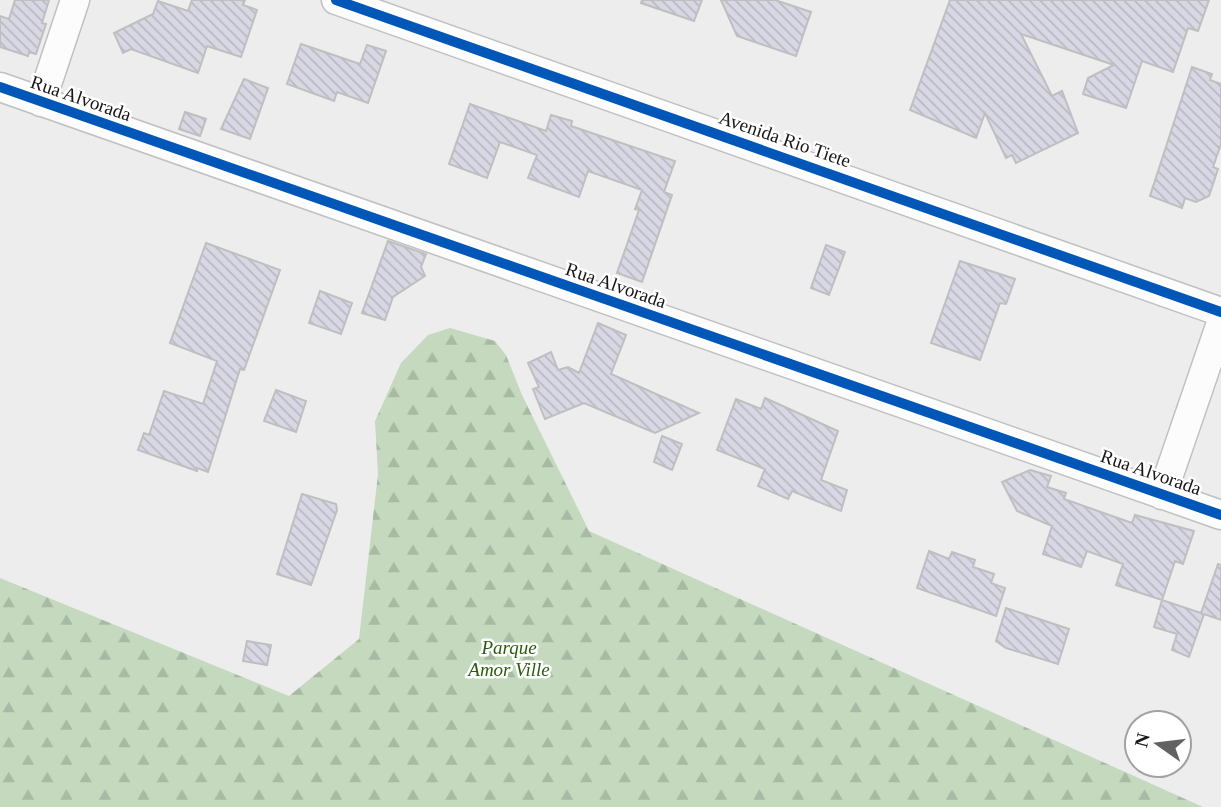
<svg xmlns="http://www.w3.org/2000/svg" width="1221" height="807" font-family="Georgia,serif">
<defs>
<pattern id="forest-firs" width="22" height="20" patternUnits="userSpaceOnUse" patternTransform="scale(1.75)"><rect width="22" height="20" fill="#c5d9be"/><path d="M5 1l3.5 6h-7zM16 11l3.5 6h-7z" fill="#a8baa3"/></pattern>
<pattern id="building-back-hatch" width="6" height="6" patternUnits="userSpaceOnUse" patternTransform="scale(1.75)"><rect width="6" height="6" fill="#d8d7e4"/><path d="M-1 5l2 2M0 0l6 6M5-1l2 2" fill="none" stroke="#b9b8c3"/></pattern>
</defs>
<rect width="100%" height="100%" fill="#ededee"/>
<path fill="url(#forest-firs)" d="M450 328 495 341 506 355 522 395 589 531 1203 807H0V578L289 696 359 639 378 474 375 421 401 363 428 335Z"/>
<path fill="url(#building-back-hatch)" stroke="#bfbfc0" stroke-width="2" d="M15 0H49L42 23 46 24 36 54 29 52 28 56 0 47V16L9 19Z
M192 0H245L243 5 257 10 241 57 207 46 198 73 131 49 123 53 114 33 153 14 158 1 188 11Z
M642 0H702L694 21 641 3Z
M721 0H775L811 12 796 56 737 36Z
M950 0H1209L1198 31 1188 28 1173 72 1142 61 1126 108 1083 94 1088 78 1114 65 1021 34 1052 96 1062 91 1078 133 1016 163 1012 155 1006 158 985 113 976 138 910 110Z
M301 44 360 64 367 45 386 51 368 103 337 92 334 101 287 84Z
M1192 67 1212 74 1210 80 1221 84V144L1213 167 1218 169 1209 196 1196 202 1185 198 1182 208 1150 196Z
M244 79 268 88 250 139 221 129Z
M470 104 546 131 551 115 572 121 571 126 675 161 664 192 672 195 642 282 617 273 639 210 635 209 642 190 588 171 579 197 528 178 537 155 500 142 487 178 449 164Z
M185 112 206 119 200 136 179 129Z
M388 241 426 254 421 267 425 276 393 297 385 320 362 313Z
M206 243 280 270 244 370 240 369 208 472 197 468V471L138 450 144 433 149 435 164 391 203 404 217 361 170 343Z
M826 245 845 252 829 295 811 288Z
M960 261 1015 279 1006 304 1000 303 980 360 931 343Z
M320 291 352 303 341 334 309 323Z
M598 323 626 335 611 374 699 413 655 433 584 403 545 419 533 389 539 387 528 363 551 352 558 370 568 367 579 373Z
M276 390 306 401 296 432 264 421Z
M765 398 838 431 821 480 847 490 841 511 792 491 788 499 758 486 765 469 717 450 736 399 761 409Z
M662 436 682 444 672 470 654 462Z
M1030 470 1051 476 1047 487 1066 493 1064 499 1132 523 1135 515 1194 531 1183 564 1175 561 1162 600 1116 585 1123 564 1087 551 1081 567 1043 554 1052 526 1017 511 1002 482Z
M302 494 336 504 337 510 311 585 277 574Z
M929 551 949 559 952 552 975 560 973 567 994 574 991 583 1005 588 996 616 917 588Z
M1218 564 1221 565V620L1204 614 1189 657 1172 650 1177 634 1154 627 1162 600 1201 613Z
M1006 608 1069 629 1058 664 1006 648 996 641Z
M247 641 271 645 267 665 243 661Z"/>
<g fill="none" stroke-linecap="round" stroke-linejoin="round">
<g stroke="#c1c1c2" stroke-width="31">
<path id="street" d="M336 0 1221 312
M0 87 1221 515
M41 102 75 0
M1162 495 1221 323"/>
</g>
<use href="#street" stroke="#fcfcfc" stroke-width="28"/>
<g stroke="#fff" stroke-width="15">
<path id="cycleway" d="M336 0 1221 312
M0 87 1221 515"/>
</g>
<use href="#cycleway" stroke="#0057b8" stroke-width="10"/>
</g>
<g text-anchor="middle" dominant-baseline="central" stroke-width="5" stroke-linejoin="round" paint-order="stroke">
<g font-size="19" fill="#171717" stroke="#fff">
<text transform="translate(81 98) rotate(19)">Rua Alvorada</text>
<text transform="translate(785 139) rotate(19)">Avenida Rio Tiete</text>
<text transform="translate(616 285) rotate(19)">Rua Alvorada</text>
<text transform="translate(1151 472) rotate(19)">Rua Alvorada</text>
</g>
<g font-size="19" font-style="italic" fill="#295c0e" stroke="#fff">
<text x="509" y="647">Parque<tspan x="509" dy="22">Amor Ville</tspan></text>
</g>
</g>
<g transform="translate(1158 744) rotate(284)"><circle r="33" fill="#ffffff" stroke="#a2a2a2" stroke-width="2"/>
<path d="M0-5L12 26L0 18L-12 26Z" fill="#626262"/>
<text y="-10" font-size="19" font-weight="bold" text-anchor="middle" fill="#171717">N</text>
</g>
</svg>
